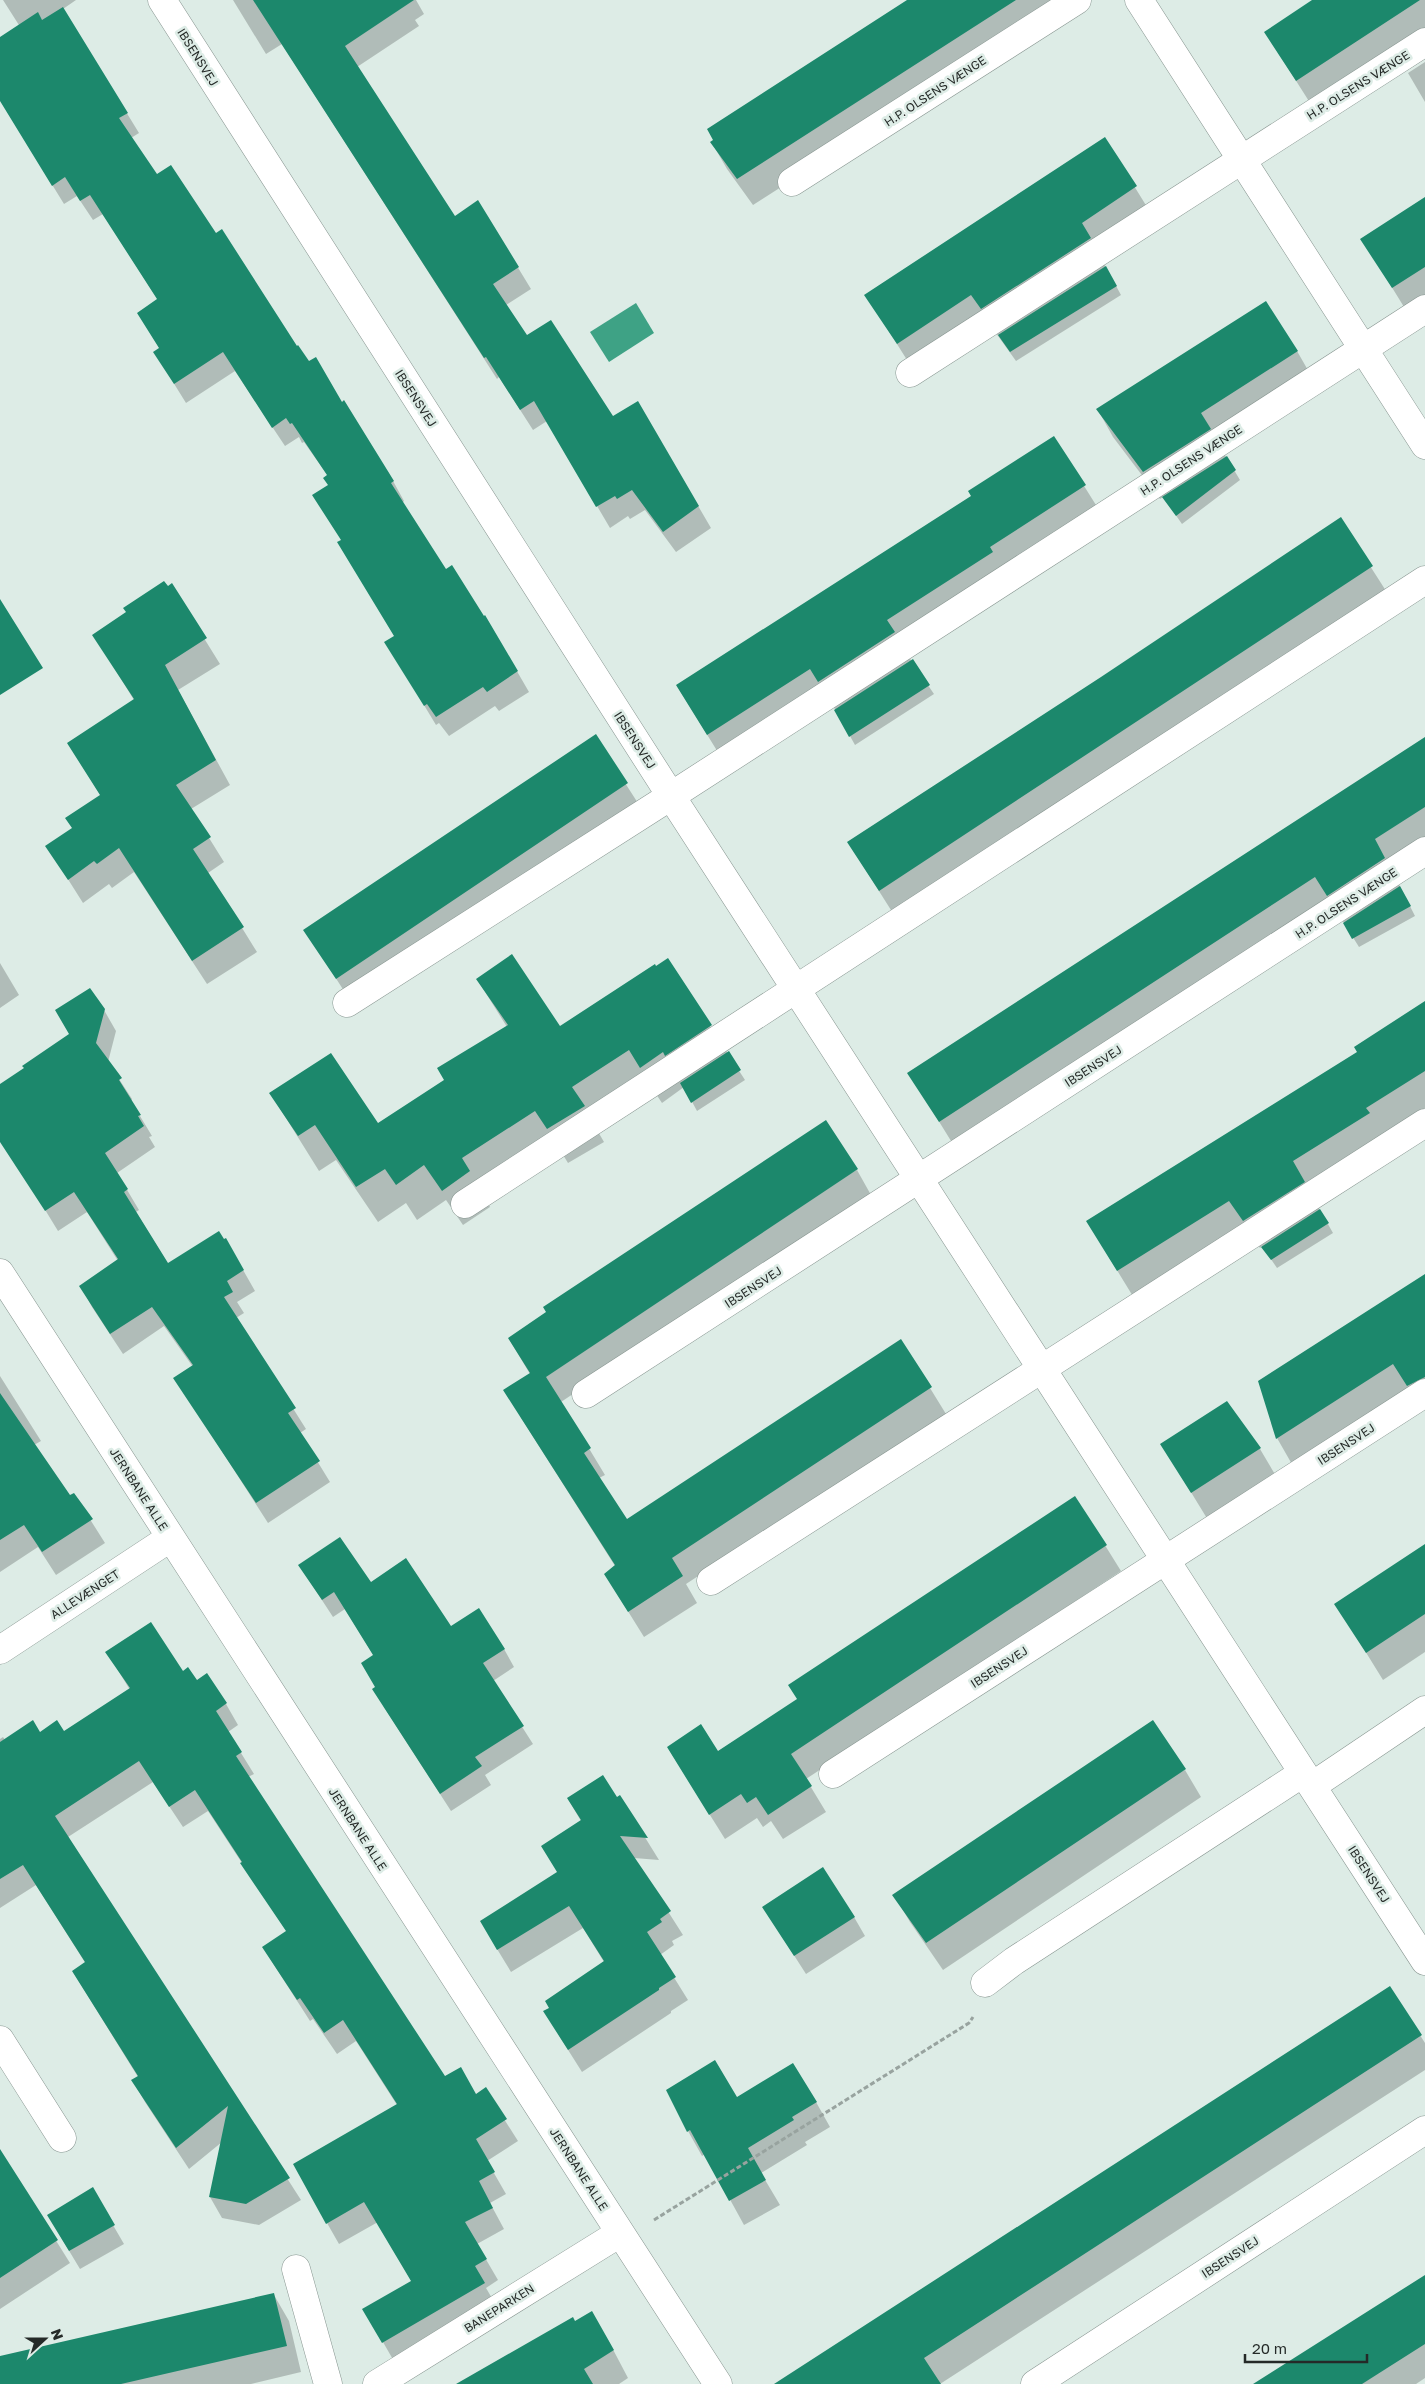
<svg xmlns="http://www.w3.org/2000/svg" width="1425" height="2384" font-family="'Golos Text',sans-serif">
<rect width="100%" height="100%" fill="#ddece6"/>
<path fill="#3ea285" d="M636 303 654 333 609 362 590 332Z"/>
<path fill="#0003" d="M3 0H76L63 9 139 133 131 138 156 175 216 235 296 347 342 403 393 481 404 501 402 503 445 571 483 617 485 616 529 692 499 711 495 706 449 736 439 723 436 725 398 662 395 637 342 541 328 476 304 442 302 443 299 437 285 446 235 371 186 403 155 353 160 349 138 313 158 300 103 214 93 220 77 196 64 204 0 100V69L24 33Z
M233 0H416L424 14 415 20 419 26 357 67 454 218 478 202 531 289 506 305 527 337 613 418 638 403 711 528 676 552 645 510 630 519 628 516 610 528 547 421 533 430 499 377 497 379 282 44 266 54Z
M910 0H1074L753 205 727 169 712 143Z
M1315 0H1425V59L1406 71 1394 52 1312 106 1265 32Z
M1425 62V102L1408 73Z
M1105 139 1152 215 1097 251 1121 295 1016 361 988 322 914 371 866 295Z
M1425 198V304L1409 315 1362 239Z
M1297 351 1313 379 1216 440 1240 480 1182 524 1163 497 1160 499 1113 437 1098 410Z
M1054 438 1101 513 902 647 934 694 855 745 827 695 724 762 677 686 972 496Z
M1340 519 1388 594 896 918 848 842 1102 678Z
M171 585 220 664 178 690 230 785 191 809 224 862 208 873 257 952 207 984 134 872 112 888 109 884 83 903 47 846 73 829 101 796 68 743 134 700 94 635Z
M595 736 643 811 353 1005 305 930Z
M1425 739V844L1390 867 1415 916 1359 947 1332 904 956 1149 909 1073Z
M0 963 19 995 0 1008Z
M477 979 560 1027 710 1026 745 1080 697 1111 684 1087 662 1103 650 1085 593 1123 604 1142 568 1163 557 1145 482 1193 490 1207 463 1225 446 1200 417 1220 406 1203 378 1222 336 1160 319 1171 271 1094 378 1125 445 1081 507 1027Z
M1425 1002V1108L1381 1136 1308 1189 1333 1233 1277 1268 1262 1246 1260 1248 1246 1228 1134 1298 1104 1249Z
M104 1010 116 1031 108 1062 132 1099 131 1101 152 1136 149 1137 155 1147 117 1173 139 1210 136 1212 168 1264 226 1240 255 1291 237 1302 244 1313 236 1318 306 1429 300 1433 330 1482 268 1523 175 1378 193 1367 164 1326 123 1354 92 1307 81 1286 118 1261 87 1212 58 1231 0 1136V1086Z
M857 1170 871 1195 561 1402 605 1475 599 1478 626 1521 901 1341 946 1414 686 1584 697 1603 644 1637 621 1600 615 1566 520 1416 530 1374 509 1339Z
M1425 1275V1381L1293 1466 1277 1438 1259 1381Z
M0 1376 41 1441 34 1445 70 1496 74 1494 105 1543 56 1575 38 1547 0 1572Z
M1227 1402 1260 1449 1276 1476 1208 1520 1178 1471Z
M1075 1497 1121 1571 806 1779 826 1812 783 1839 771 1821 763 1827 757 1818 725 1839 668 1748 717 1752 798 1700Z
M1425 1546V1652L1383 1680 1336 1604Z
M299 1565 370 1584 451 1628 504 1649 514 1667 493 1681 533 1744 485 1775 491 1785 451 1811 384 1707 376 1687 374 1656 345 1609 333 1617Z
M107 1652 182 1673 226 1704 238 1725 228 1732 254 1774 248 1777 444 2077 476 2095 485 2089 518 2141 487 2161 506 2194 490 2203 504 2229 477 2244 498 2280 486 2288 496 2305 395 2363 364 2309 412 2282 378 2222 339 2244 327 2223 397 2105 356 2041 337 2054 313 2019 310 2021 276 1968 263 1947 287 1932 208 1811 183 1827 153 1782 68 1837 301 2200 259 2225 222 2218 210 2197 222 2142 189 2169 145 2102 133 2081 138 2077 73 1972 86 1964 36 1885 0 1908V1739L3 1737 5 1740 39 1733H63L130 1690Z
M1185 1770 1201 1797 943 1970 910 1922 894 1895Z
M620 1797 659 1860 634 1858 683 1935 672 1941 674 1945 660 1955 688 2000 671 2011V2013L582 2072 558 2034 604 1962 583 1928 511 1972 494 1944 558 1873 581 1821 568 1799 617 1798Z
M763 1907 854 1917 865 1936 806 1974Z
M1390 1988 1425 2043V2070L940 2384H787Z
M737 2098 816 2102 830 2127 805 2142 807 2145 761 2173 780 2205 744 2225 705 2154 702 2156 688 2131Z
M0 2151 70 2263 0 2309Z
M92 2189 124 2244 80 2269 59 2234Z
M1425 2276V2378L1416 2384H1255Z
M274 2295 289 2321 301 2372 251 2384H0V2358Z
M575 2323 608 2340 628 2378 619 2384H458Z"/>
<path fill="#1c886c" d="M253 0H414L345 46 455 216 478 200 519 267 493 284 527 335 551 320 613 416 638 401 699 506 663 532 632 490 617 499 615 496 596 507 534 401 520 410 486 357 484 358Z
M907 0H1016L737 179 710 142 713 140 707 129Z
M1312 0H1420L1296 81 1264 32Z
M63 7 128 113 119 118 157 174 171 165 216 233 222 229 297 346 298 345 309 361 316 357 342 402 344 400 394 481 391 483 446 569 452 565 484 616 485 615 518 671 487 692 483 687 436 717 427 704 424 706 384 642 394 636 337 542 341 540 312 495 328 485 323 478 327 475 292 423 290 424 286 418 272 428 223 352 174 384 153 352 159 348 137 313 157 299 90 195 80 201 65 177 52 186 0 101V37L38 12 42 20Z
M1105 137 1137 186 1082 223 1091 238 981 309 971 295 897 344 864 295Z
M1425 197V267L1392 288 1360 239Z
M1106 266 1117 286 1010 352 998 335Z
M1266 301 1298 351 1201 413 1211 429 1143 472 1096 409Z
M1054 436 1086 485 990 547 993 552 887 620 895 632 818 682 810 669 707 735 676 685 971 496 968 491Z
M1227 456 1236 470 1176 516 1162 497Z
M1341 517 1373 566 879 891 847 842 1101 677Z
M164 581 168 586 172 583 207 638 165 665 216 760 176 785 211 837 193 849 244 927 192 961 119 848 97 864 94 861 68 880 45 846 72 828 65 818 100 795 67 743 134 699 92 635 126 612 123 608Z
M0 599 43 668 0 695Z
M913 659 930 685 849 737 834 710Z
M596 734 628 783 336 979 303 930Z
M1425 737V807L1375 839 1385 858 1327 896 1315 877 939 1122 907 1073Z
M1400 886 1411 906 1352 939 1343 923Z
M512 954 560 1026 655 964 656 966 668 958 712 1025 665 1056 663 1052 640 1068 629 1050 572 1087 585 1106 547 1129 535 1111 462 1158 470 1171 442 1191 424 1165 396 1185 385 1169 356 1187 315 1125 298 1136 269 1093 331 1053 378 1123 444 1080 437 1068 508 1025 476 979Z
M90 988 105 1009 96 1043 122 1078 119 1080 141 1115 138 1116 144 1126 105 1153 128 1189 124 1192 168 1263 219 1231 224 1239 226 1238 244 1270 227 1281 233 1292 224 1297 296 1408 288 1413 320 1461 256 1503 173 1378 193 1365 152 1307 110 1334 79 1286 118 1259 74 1192 45 1211 0 1142V1084L24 1068 22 1066 69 1034 55 1010Z
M1425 1001V1071L1366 1108 1370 1113 1293 1161 1305 1182 1243 1221 1229 1201 1117 1271 1086 1221 1357 1052 1354 1047Z
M729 1051 741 1070 691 1103 680 1083Z
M826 1120 858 1169 546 1377 591 1448 584 1453 627 1519 901 1339 932 1387 672 1558 683 1576 628 1612 604 1574 615 1565 503 1390 530 1373 508 1338 546 1312 543 1307Z
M1320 1209 1329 1223 1271 1260 1261 1247Z
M1425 1274V1377L1407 1386 1393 1364 1276 1439 1258 1381Z
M0 1393 70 1495 74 1493 93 1519 42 1552 24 1525 0 1540Z
M1227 1401 1261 1448 1191 1493 1160 1444Z
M1075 1496 1107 1545 791 1754 812 1786 768 1815 756 1797 747 1803 741 1794 709 1815 667 1747 701 1724 718 1751 797 1699 788 1685Z
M340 1537 371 1582 406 1558 451 1626 479 1608 505 1649 483 1663 524 1726 475 1757 482 1766 440 1794 372 1689 375 1687 361 1663 373 1655 334 1592 322 1600 298 1565Z
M1425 1544V1614L1366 1653 1334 1604Z
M151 1622 183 1671 188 1667 197 1680 207 1673 227 1703 216 1711 242 1752 236 1756 445 2076 461 2067 476 2094 486 2087 507 2119 476 2139 495 2172 479 2181 493 2208 465 2222 487 2259 475 2266 485 2283 382 2343 362 2309 411 2281 364 2202 326 2224 293 2164 397 2104 343 2020 324 2033 300 1998 297 2000 262 1947 286 1931 240 1863 242 1862 195 1790 169 1807 139 1761 55 1816 290 2178 246 2204 209 2197 228 2106 176 2148 131 2080 138 2076 72 1971 85 1962 23 1865 0 1879V1742L33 1720 40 1732 57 1720 64 1731 130 1688 105 1652Z
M1153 1720 1186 1769 926 1943 892 1895Z
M603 1775 617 1797 620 1795 648 1838 620 1836 671 1911 660 1919 662 1922 647 1932 676 1977 659 1988V1990L568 2050 543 2011 549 2008 545 2001 604 1961 569 1906 497 1950 480 1921 557 1872 541 1846 581 1820 567 1798Z
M823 1867 855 1917 794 1956 762 1907Z
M1390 1986 1422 2035 924 2358 941 2384H774Z
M715 2060 737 2097 793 2063 817 2102 792 2117 794 2120 748 2148 766 2180 729 2201 690 2130 687 2132 666 2090Z
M0 2149 58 2240 0 2278Z
M93 2187 115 2225 69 2251 47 2215Z
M1425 2275V2344L1362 2384H1253Z
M274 2293 287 2346 121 2384H0V2356Z
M592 2311 614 2350 584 2369 593 2384H456L573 2317 575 2321Z"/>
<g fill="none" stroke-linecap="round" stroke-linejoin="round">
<g stroke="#889691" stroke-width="29">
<path id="minor" d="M162 0 671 796 1425 1961
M1139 0 1425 445
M792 182 1077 0
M910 373 1425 42
M347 1003 671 796 1425 309
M465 1204 1425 580
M0 1273 718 2384
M586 1394 1425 851
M711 1581 1425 1123
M0 1650 170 1538
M833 1774 1425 1393
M1312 1786 1425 1710
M985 1983 1014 1961 1303 1773
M0 2040 62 2138
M296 2269 328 2384
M377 2384 620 2233
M1035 2384 1425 2130"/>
</g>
<path stroke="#98a39f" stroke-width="3" stroke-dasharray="5 2.5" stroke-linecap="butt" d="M654 2220 969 2023 973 2017"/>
<use href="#minor" stroke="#fff" stroke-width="28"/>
</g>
<g text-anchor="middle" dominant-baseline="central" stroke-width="5" stroke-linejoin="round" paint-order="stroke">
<g font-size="12" fill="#252a28" stroke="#ddece6">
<text transform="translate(198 57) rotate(58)">IBSENSVEJ</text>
<text transform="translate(1358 85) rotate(-32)">H.P. OLSENS VÆNGE</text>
<text transform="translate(935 91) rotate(-33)">H.P. OLSENS VÆNGE</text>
<text transform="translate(416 398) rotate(57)">IBSENSVEJ</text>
<text transform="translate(1191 460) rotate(-33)">H.P. OLSENS VÆNGE</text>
<text transform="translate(635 740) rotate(57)">IBSENSVEJ</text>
<text transform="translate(1346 903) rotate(-33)">H.P. OLSENS VÆNGE</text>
<text transform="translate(1093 1066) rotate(-33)">IBSENSVEJ</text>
<text transform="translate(753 1287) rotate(-33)">IBSENSVEJ</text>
<text transform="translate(1346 1444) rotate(-33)">IBSENSVEJ</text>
<text transform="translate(139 1489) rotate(57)">JERNBANE ALLE</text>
<text transform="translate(85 1594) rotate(-33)">ALLEVÆNGET</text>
<text transform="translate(999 1667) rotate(-33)">IBSENSVEJ</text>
<text transform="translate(358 1829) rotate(57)">JERNBANE ALLE</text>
<text transform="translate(1369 1874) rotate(57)">IBSENSVEJ</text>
<text transform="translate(579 2169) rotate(57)">JERNBANE ALLE</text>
<text transform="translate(1230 2257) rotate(-33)">IBSENSVEJ</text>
<text transform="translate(499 2308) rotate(-32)">BANEPARKEN</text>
</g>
</g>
<g transform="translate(45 2339) rotate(69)" stroke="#ddece6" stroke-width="4" paint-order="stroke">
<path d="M0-4L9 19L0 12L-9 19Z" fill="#252a28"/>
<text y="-8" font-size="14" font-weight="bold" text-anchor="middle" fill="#252a28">N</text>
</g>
<path d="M1245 2354v8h122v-8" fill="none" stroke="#252a28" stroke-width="2.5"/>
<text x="1252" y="2354" font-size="15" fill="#252a28" stroke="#ddece6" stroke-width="4" paint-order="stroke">20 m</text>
</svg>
